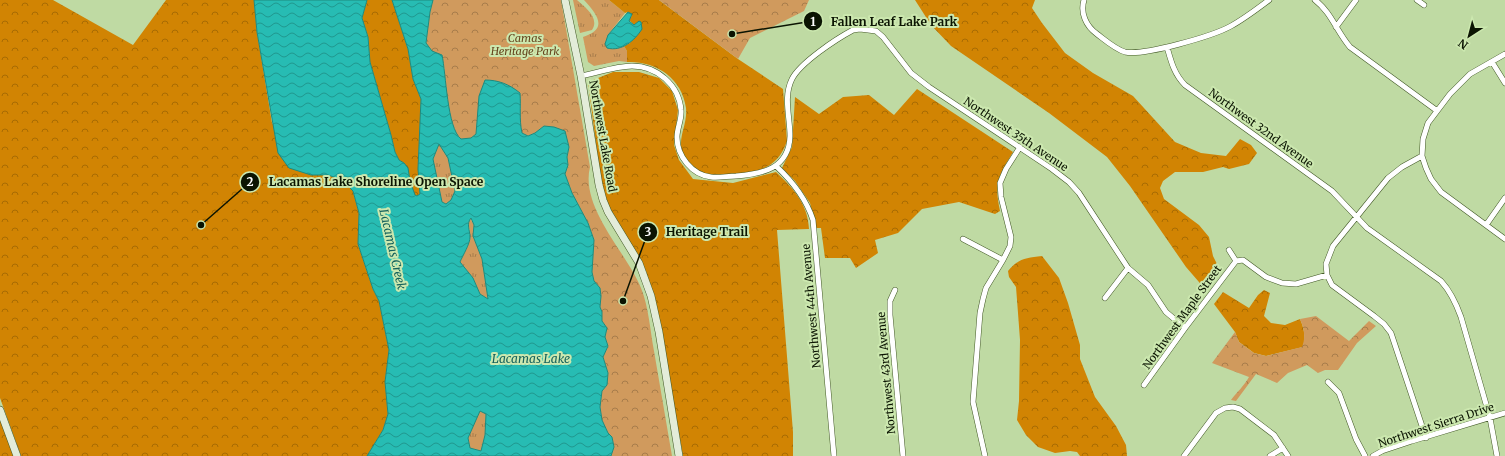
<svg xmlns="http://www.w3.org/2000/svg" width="1505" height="456" font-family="Merriweather,serif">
<defs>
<pattern id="grass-tufts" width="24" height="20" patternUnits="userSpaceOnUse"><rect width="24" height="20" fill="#d09a5d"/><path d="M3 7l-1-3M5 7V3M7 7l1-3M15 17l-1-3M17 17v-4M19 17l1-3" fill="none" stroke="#a77c4b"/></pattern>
<pattern id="forest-crowns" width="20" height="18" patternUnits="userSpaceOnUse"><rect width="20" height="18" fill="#d18403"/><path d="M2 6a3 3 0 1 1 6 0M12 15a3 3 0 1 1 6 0" fill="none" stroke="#a86b03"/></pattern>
<pattern id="park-crowns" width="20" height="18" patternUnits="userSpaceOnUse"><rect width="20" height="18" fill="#d09a5d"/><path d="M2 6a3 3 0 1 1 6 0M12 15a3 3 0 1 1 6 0" fill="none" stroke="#a77c4b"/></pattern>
<pattern id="water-waves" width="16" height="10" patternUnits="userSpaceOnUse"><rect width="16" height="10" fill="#27bcb3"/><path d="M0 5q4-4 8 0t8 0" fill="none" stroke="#20988f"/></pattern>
</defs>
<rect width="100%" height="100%" fill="#bfdaa3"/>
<path fill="url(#grass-tufts)" d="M573 0H577C585 7 600 18 592 30L580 33Z
M584 0H609L625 13 608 35 610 49 624 46 627 51V62L619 61 594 66 588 62 583 37C609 29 597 14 584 0Z
M439 143 448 158 455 191 451 200 446 204 442 202 433 159Z
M470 218 474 225 473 236 482 259 488 299 480 294 473 278 460 262C463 255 470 244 470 237 471 230 466 224 470 218Z
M480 410 486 414 485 435 481 451 470 448 468 438Z"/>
<path fill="url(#forest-crowns)" d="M0 0H53L133 45 166 0H254L257 32 272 123 311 175H328L342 180 353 191 359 213 358 244 373 289 379 301 389 350 385 382 388 414 383 430 367 456H21L0 398Z
M367 0H392L408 49 413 79 421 99 418 169 420 194 417 196 414 195 404 163 399 160 395 152 391 135 370 62 368 37 362 18Z
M609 0H659L738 59 783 89 787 141C784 150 779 159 770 165 756 174 729 176 713 175 704 175 693 169 687 161 673 142 688 128 686 108 682 78 656 61 627 62V51L624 46 630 43 634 25 629 20 632 15 628 12 625 13Z
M915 0H1035L1032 8 1042 23 1065 53 1093 73 1133 96 1175 142 1201 153 1226 156 1240 139 1251 145 1257 153 1249 164 1229 169 1223 167 1203 172H1175L1163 181 1160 188 1164 199 1199 225 1209 237 1213 256 1219 268 1205 289 1186 267 1130 186 1107 157 1049 113 951 46 931 25Z
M613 72H639L659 78 672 91 678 110 674 145 679 160 693 179 733 183 776 172C793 188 808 204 809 229L777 230 793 432V456H683L666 360 662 329 646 271 606 201 599 167 588 82Z
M917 89 1013 152C998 177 994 182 1000 211L995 214 959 202 922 209 898 233 875 240 878 253 856 268 850 258H825L821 228H816L810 203 795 181 782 168 792 147 795 97 819 114 843 97 869 95 894 115Z
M1042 256 1059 278 1068 303 1080 345V359L1095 397 1116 426 1126 445 1127 456H1080L1077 452 1070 451 1055 453 1038 447 1026 435 1017 420 1019 401 1020 340 1018 313 1016 287 1009 277 1008 271C1019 258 1026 258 1042 256Z
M1264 290 1270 293 1264 316 1271 323 1285 325 1300 319C1304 328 1306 337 1303 347L1266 356 1254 353 1239 342 1235 332 1214 304 1223 292 1249 308 1258 295Z
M0 419 14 456H0Z"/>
<path fill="url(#park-crowns)" d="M433 0H561L590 167C580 208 627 253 641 288 649 308 650 330 654 351 660 386 666 421 672 456H611L614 446 612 437 608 433 602 420 600 407 602 391 607 385 608 373 603 357 608 346 605 337 607 328 602 321V312L600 307 601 296 600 288 594 281 592 272 594 240 588 223 572 193 565 174 568 165 567 157 569 147 544 126 535 133 527 136 522 133 519 119 521 105 477 120 476 134 471 138 461 140C449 130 445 81 444 65L432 51 426 43 430 12Z
M659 0H809L804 11 750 38 738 59Z
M1316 316 1349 341 1369 321 1376 326 1357 343 1338 370H1325L1318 373 1307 365 1288 373 1277 383 1256 374 1236 401 1231 400C1237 392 1244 386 1249 377L1212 363 1235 332 1239 342 1254 353 1266 356 1302 347C1306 337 1304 328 1300 319Z"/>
<path fill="url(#water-waves)" stroke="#1f8a7e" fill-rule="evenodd" d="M254 0H367L362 18 368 37 370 62 391 135 395 152 399 160 404 163 408 168 410 181 415 195 417 196 420 194 418 169 421 99 413 79 408 49 392 0H433L430 12 426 43 432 51 442 55C446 73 447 128 461 139L471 138 476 134 479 96 485 80C498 80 509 84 520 93 521 107 519 119 522 133L528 136 535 133 544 126 554 127 565 131 569 147 567 157 568 165 565 174 572 193 588 223 594 240 592 272 594 281 600 288 601 296 600 307 602 312V321L607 328 605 337 608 346 603 357 608 373 607 385 602 391 600 407 602 420 608 433 612 437 614 447 611 456H367L383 430 388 414 385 382 389 350 379 301 373 289 358 244 359 213 353 191 342 180 328 175H311L289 168 278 153 257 32ZM439 144 448 158 455 191 451 200 446 204 442 202 433 159ZM471 218 474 225 473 236 482 259 488 299 480 294 473 278 460 262C463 255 470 244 470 237 470 230 466 224 471 218ZM480 411 486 414 485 435 481 451 470 448 468 438Z
M628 12 632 14 629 21 634 25 639 21 641 22 642 29C635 40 622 52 607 48L605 44 608 35Z"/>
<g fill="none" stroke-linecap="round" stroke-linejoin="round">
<g stroke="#425826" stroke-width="6">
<path id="street" d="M1084 0C1080 13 1086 26 1097 34 1105 40 1115 49 1125 52 1144 56 1213 36 1231 26 1244 19 1257 9 1269 0
M1315 0C1331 12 1337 32 1350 47L1436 110
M1417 0 1424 5
M1336 27 1356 0
M1167 47C1171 61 1174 74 1185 85L1332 191 1367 228 1441 281C1451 292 1456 303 1461 317L1490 418 1497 456
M1505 54 1470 74 1450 94 1428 123 1423 139 1422 156 1426 168 1431 179 1441 192 1505 239
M1492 62 1505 83
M581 76C596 73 617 66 632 66 657 66 679 85 681 110 682 119 677 128 677 137 677 156 692 175 711 177 719 178 728 176 736 176 762 174 789 169 790 136 790 117 783 97 792 79 800 63 836 39 853 30L860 29 876 31 883 37 911 73 929 87 1052 169 1069 182 1079 193 1128 268 1148 285 1166 312 1185 328
M1422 156 1402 167 1388 178 1333 246 1326 264 1327 275 1332 285 1374 316 1384 324 1391 333 1426 438
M776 166C792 181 806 198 813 220L834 456
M1486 225 1505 198
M963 239 1003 260
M1229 250 1236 261 1243 260 1266 277 1282 283 1296 284 1327 275
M895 290 890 301V315L903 456
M1105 298 1128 268
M1328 382 1339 393 1356 439 1365 456
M1144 385 1185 328 1236 261
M985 456 973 402 980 313 983 299 986 288 1003 260 1010 246 1011 237 1001 197 1000 183 1006 169 1020 147
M1184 456 1216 413 1225 408 1233 407 1240 409 1274 435 1288 456
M1270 456 1283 448
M1373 456 1382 451 1412 441 1505 413"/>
</g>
<g stroke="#425826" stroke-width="8">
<path id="secondary" d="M565 0 581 76 599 185 603 200 608 212 639 263 651 296 659 332 679 456
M0 410 17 456"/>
</g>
<use href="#street" stroke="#fff" stroke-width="5"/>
<use href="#secondary" stroke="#e3ecd9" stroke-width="7"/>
</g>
<g text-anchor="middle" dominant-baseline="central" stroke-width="4" stroke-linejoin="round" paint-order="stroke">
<g font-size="11" font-style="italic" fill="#66451e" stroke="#cce8af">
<text x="525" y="38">Camas<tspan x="525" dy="13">Heritage Park</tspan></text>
</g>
<g font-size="11" fill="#0b1402" stroke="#cce8af">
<text transform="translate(1261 128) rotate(36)">Northwest 32nd Avenue</text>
<text transform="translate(1016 134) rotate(34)">Northwest 35th Avenue</text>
<text transform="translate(603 136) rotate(80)">Northwest Lake Road</text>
<text transform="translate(811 306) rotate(-95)">Northwest 44th Avenue</text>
<text transform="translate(1182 317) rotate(-54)">Northwest Maple Street</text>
<text transform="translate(886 373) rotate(-95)">Northwest 43rd Avenue</text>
<text transform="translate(1436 425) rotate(-18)">Northwest Sierra Drive</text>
</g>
<g font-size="12" font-style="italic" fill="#14615c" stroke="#cce8af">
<text transform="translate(393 249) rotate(77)">Lacamas Creek</text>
<text x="531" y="358">Lacamas Lake</text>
</g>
</g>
<path fill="none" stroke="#0b1402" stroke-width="1.5" d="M732 34L813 21M201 225L250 182M623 301L648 232"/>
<g fill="#0b1402" stroke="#cce8af" stroke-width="1.5">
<circle cx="732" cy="34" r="4"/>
<circle cx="201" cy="225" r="4"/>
<circle cx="623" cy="301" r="4"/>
<circle cx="813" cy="21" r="10"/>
<circle cx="250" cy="182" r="10"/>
<circle cx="648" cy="232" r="10"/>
</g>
<g font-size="12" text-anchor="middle" font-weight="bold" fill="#fff">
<text x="813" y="26">1</text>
<text x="250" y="186">2</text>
<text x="648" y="236">3</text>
</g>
<g font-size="12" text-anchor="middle" font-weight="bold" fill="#0b1402" stroke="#cce8af" stroke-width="4" stroke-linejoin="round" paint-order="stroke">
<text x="894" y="26">Fallen Leaf Lake Park</text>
<text x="376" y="186">Lacamas Lake Shoreline Open Space</text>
<text x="707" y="236">Heritage Trail</text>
</g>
<g transform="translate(1469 36) rotate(216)" stroke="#cce8af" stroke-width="3" paint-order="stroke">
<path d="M0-3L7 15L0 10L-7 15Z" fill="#0b1402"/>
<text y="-6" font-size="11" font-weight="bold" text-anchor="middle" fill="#0b1402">N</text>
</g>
</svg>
